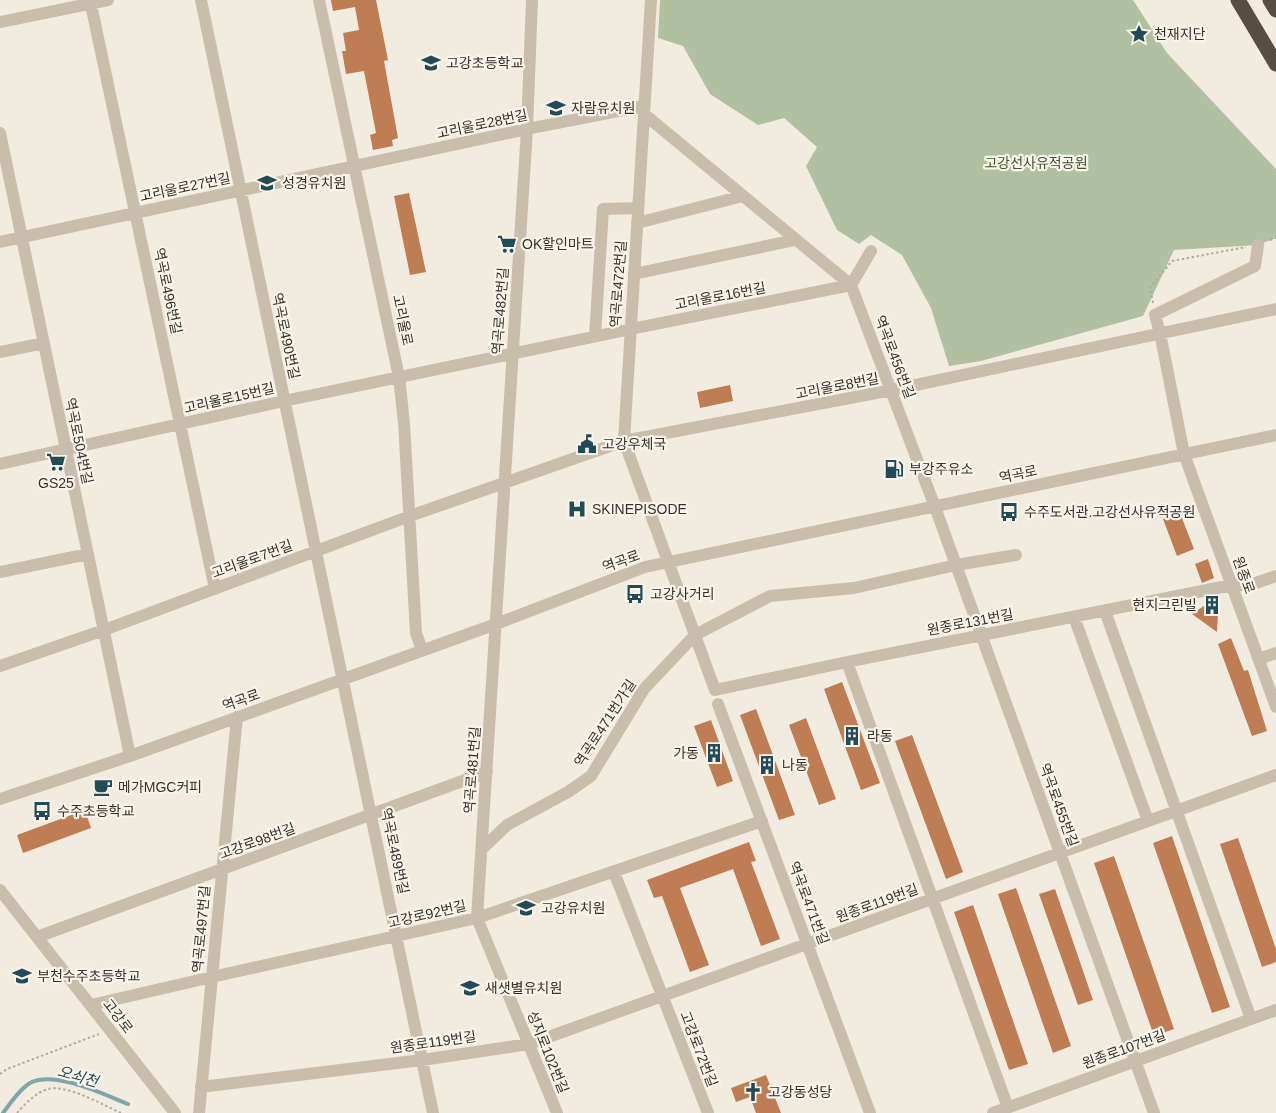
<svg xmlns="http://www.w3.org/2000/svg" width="1276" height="1113" font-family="Helvetica,'Noto Sans KR',sans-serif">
<rect width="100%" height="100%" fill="#f2ece0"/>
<path fill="#b0c0a1" d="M660 0H1133L1167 53 1276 169V238L1258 245 1174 250 1143 316 981 361 949 366 931 308 902 255 871 235 859 244 837 230 806 166 817 147 784 118 758 125 710 94 683 46 658 38Z"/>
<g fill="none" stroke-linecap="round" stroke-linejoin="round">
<path stroke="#81a4ad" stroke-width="4" d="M3 1113C10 1104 21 1087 32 1082 56 1071 105 1095 128 1104"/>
</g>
<path fill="#be7d52" d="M331 0H376L388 60 384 61 398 138 392 140 393 146 373 150 370 135 376 133 364 71 346 74 342 51H346L343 33 359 30 355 7 333 11Z
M409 193 426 272 410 275 394 196Z
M730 385 733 401 700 408 697 392Z
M1180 513 1194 549 1177 556 1163 519Z
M1208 559 1214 578 1202 583 1195 564Z
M1219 596 1217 632 1192 614Z
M1231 638 1244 671 1248 670 1267 731 1252 736 1218 644Z
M842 682 880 783 861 790 824 689Z
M756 709 795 815 779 820 740 715Z
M806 718 836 799 819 805 789 725Z
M711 720 733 781 717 787 694 726Z
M912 735 963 872 946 879 895 741Z
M85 810 91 828 23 853 17 835Z
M1172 836 1230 1007 1212 1013 1153 843Z
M1238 838 1276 949V962L1262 967 1220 844Z
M749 842 756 861 751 862 780 939 761 946 733 869 711 877 680 888 709 965 690 972 662 896 654 898 647 880Z
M1114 856 1174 1029 1154 1036 1094 863Z
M1016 888 1071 1046 1053 1053 998 894Z
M1055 889 1093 1000 1078 1005 1039 894Z
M973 905 1028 1064 1009 1070 954 912Z
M766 1075 781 1113H756L750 1097 736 1102 731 1088Z"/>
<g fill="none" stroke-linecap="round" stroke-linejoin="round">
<path stroke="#b5a997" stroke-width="2" stroke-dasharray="2.5 2.5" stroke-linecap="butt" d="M1270 240 1276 238
M1153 303 1150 288 1172 261 1246 247
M0 1074 7 1069 99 1034
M17 1113C25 1104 35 1093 48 1089 67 1084 103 1105 121 1113"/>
<path stroke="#c9beac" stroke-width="12" d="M90 0 215 589
M201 0C279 371 357 742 433 1113
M319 0 399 377 404 423 416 633 422 650
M532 0 527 129 477 918 557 1113
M651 0 624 441 715 690 847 662 1232 585H1250L1276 576
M0 22 108 0
M644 114 851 285 935 507 1154 1113
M0 133 130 756
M637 223 743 196
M0 242 527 129 644 106
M1258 245 1255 266 1155 315 1160 333 1184 454 1276 707
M634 274 795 240
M595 336 603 209 638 208
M0 352 44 343
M0 464 284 401 631 329 851 285 871 251
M0 572 88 554
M1105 611 1251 1019
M1074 617 1148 821
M1259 659 1276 653
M847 662 1008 1108
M0 666 104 630 410 516 624 441 892 390 1276 309
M718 704 870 1113
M0 799 130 756 496 624 645 567 1276 435
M482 849 507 825 568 792 591 776 644 689 695 635 770 596 854 588 956 565 1016 555
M614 872 708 1113
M0 890 175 1113
M37 937 487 772
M91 1005 212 977 477 918 762 821
M201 1087 422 1060 529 1044 1276 775
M199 1113 237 717
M993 1113 1276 1010"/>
<path stroke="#584d42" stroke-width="15" d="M1238 0 1276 64
M1270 0 1276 10"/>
</g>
<defs>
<g id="sight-bare" transform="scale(1.5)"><path d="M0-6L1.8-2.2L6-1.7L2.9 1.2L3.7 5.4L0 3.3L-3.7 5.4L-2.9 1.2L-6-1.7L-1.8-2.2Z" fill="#234b57" stroke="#f9f5ec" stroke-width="2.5" paint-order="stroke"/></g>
<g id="school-bare" transform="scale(1.5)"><path d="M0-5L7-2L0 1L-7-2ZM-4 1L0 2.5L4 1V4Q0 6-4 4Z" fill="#234b57" stroke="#f9f5ec" stroke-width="2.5" paint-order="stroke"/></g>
<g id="supermarket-bare" transform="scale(1.5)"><path d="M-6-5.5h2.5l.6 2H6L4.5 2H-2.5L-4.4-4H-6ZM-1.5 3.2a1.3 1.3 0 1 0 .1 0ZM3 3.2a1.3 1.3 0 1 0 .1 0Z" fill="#234b57" stroke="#f9f5ec" stroke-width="2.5" paint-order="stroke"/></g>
<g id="civic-bare" transform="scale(1.5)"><path d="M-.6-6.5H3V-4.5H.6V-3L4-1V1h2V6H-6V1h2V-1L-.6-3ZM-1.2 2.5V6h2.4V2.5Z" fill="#234b57" stroke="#f9f5ec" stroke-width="2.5" paint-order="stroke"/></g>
<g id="fuel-bare" transform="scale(1.5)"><path d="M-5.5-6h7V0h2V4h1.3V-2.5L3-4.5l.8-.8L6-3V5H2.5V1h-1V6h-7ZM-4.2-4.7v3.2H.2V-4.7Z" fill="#234b57" stroke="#f9f5ec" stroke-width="2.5" paint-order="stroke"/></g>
<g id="hospital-bare" transform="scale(1.5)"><path d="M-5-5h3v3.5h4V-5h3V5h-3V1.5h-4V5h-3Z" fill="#234b57" stroke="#f9f5ec" stroke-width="2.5" paint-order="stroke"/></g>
<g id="bus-bare" transform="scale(1.5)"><path d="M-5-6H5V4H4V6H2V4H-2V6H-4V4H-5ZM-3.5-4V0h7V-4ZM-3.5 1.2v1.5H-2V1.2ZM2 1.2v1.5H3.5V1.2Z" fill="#234b57" stroke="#f9f5ec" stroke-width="2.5" paint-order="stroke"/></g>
<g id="building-bare" transform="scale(1.5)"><path d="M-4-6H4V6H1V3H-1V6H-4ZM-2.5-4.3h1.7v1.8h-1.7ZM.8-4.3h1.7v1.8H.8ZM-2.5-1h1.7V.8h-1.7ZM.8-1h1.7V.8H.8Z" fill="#234b57" stroke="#f9f5ec" stroke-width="2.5" paint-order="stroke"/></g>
<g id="cafe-bare" transform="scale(1.5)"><path d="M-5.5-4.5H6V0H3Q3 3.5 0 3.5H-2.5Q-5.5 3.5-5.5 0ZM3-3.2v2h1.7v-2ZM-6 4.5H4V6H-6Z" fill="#234b57" stroke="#f9f5ec" stroke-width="2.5" paint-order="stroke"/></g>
<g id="church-bare" transform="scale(1.5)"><path d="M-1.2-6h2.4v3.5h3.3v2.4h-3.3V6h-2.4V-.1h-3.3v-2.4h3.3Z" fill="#234b57" stroke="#f9f5ec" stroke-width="2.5" paint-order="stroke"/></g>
</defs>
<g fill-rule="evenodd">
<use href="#sight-bare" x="1139" y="34"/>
<use href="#school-bare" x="431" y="63"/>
<use href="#school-bare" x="556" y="108"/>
<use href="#school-bare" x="267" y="183"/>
<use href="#supermarket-bare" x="507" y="244"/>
<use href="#civic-bare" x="587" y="444"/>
<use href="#supermarket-bare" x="56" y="462"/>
<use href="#fuel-bare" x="894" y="469"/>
<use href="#hospital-bare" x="577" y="509"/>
<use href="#bus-bare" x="1009" y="512"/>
<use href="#bus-bare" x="635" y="594"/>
<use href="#building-bare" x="1212" y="605"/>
<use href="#building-bare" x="852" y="736"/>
<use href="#building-bare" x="714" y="753"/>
<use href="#building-bare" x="767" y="765"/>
<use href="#cafe-bare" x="103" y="787"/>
<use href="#bus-bare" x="42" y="811"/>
<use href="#school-bare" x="526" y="908"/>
<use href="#school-bare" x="22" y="976"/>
<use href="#school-bare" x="470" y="988"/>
<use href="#church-bare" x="753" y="1092"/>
</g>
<g text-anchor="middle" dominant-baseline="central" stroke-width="4.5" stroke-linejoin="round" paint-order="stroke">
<g font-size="14" fill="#38312b" stroke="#f9f5ec" text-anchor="start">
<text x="1154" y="34">천재지단</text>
<text x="446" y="63">고강초등학교</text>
<text x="571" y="108">자람유치원</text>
<text x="282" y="183">성경유치원</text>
<text x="522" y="244">OK할인마트</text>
<text x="602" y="444">고강우체국</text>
<text x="909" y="469">부강주유소</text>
<text x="56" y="483" text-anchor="middle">GS25</text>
<text x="592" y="509">SKINEPISODE</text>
<text x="1024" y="512">수주도서관.고강선사유적공원</text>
<text x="650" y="594">고강사거리</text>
<text x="1197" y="605" text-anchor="end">현지그린빌</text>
<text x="867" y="736">라동</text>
<text x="699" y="753" text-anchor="end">가동</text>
<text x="782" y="765">나동</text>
<text x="118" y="787">메가MGC커피</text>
<text x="57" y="811">수주초등학교</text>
<text x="541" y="908">고강유치원</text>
<text x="37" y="976">부천수주초등학교</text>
<text x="485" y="988">새샛별유치원</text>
<text x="768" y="1092">고강동성당</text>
</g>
<g font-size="14" fill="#38312b" stroke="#f9f5ec">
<text transform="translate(482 124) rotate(-12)">고리울로28번길</text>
<text transform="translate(185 187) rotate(-12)">고리울로27번길</text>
<text transform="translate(618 284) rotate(-86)">역곡로472번길</text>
<text transform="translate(168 291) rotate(78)">역곡로496번길</text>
<text transform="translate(720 296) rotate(-11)">고리울로16번길</text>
<text transform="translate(500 311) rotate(-86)">역곡로482번길</text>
<text transform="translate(403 320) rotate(78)">고리울로</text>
<text transform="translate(286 336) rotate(78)">역곡로490번길</text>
<text transform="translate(895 357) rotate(69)">역곡로456번길</text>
<text transform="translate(837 386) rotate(-11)">고리울로8번길</text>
<text transform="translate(229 398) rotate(-13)">고리울로15번길</text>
<text transform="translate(79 441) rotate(78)">역곡로504번길</text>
<text transform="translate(1018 474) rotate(-12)">역곡로</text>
<text transform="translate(252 559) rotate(-20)">고리울로7번길</text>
<text transform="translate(621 561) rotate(-20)">역곡로</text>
<text transform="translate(1244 575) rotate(70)">원종로</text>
<text transform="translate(970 622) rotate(-11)">원종로131번길</text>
<text transform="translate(241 700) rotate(-20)">역곡로</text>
<text transform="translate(605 723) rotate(-57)">역곡로471번가길</text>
<text transform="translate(472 770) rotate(-86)">역곡로481번길</text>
<text transform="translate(1059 805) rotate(70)">역곡로455번길</text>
<text transform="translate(257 841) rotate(-20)">고강로98번길</text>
<text transform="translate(395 851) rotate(78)">역곡로489번길</text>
<text transform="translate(809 903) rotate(69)">역곡로471번길</text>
<text transform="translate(877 903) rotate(-20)">원종로119번길</text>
<text transform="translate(427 914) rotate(-13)">고강로92번길</text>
<text transform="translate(201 929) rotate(-85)">역곡로497번길</text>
<text transform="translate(118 1016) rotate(52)">고강로</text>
<text transform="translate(433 1042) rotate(-8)">원종로119번길</text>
<text transform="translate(699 1049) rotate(69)">고강로72번길</text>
<text transform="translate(1124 1049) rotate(-20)">원종로107번길</text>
<text transform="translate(548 1052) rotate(68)">성지로102번길</text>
</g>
<g font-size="14" fill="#415530" stroke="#f9f5ec">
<text x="1036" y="163">고강선사유적공원</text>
</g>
<g font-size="15" font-style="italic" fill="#234b57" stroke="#f9f5ec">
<text transform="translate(78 1076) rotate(16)">오쇠천</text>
</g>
</g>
</svg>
